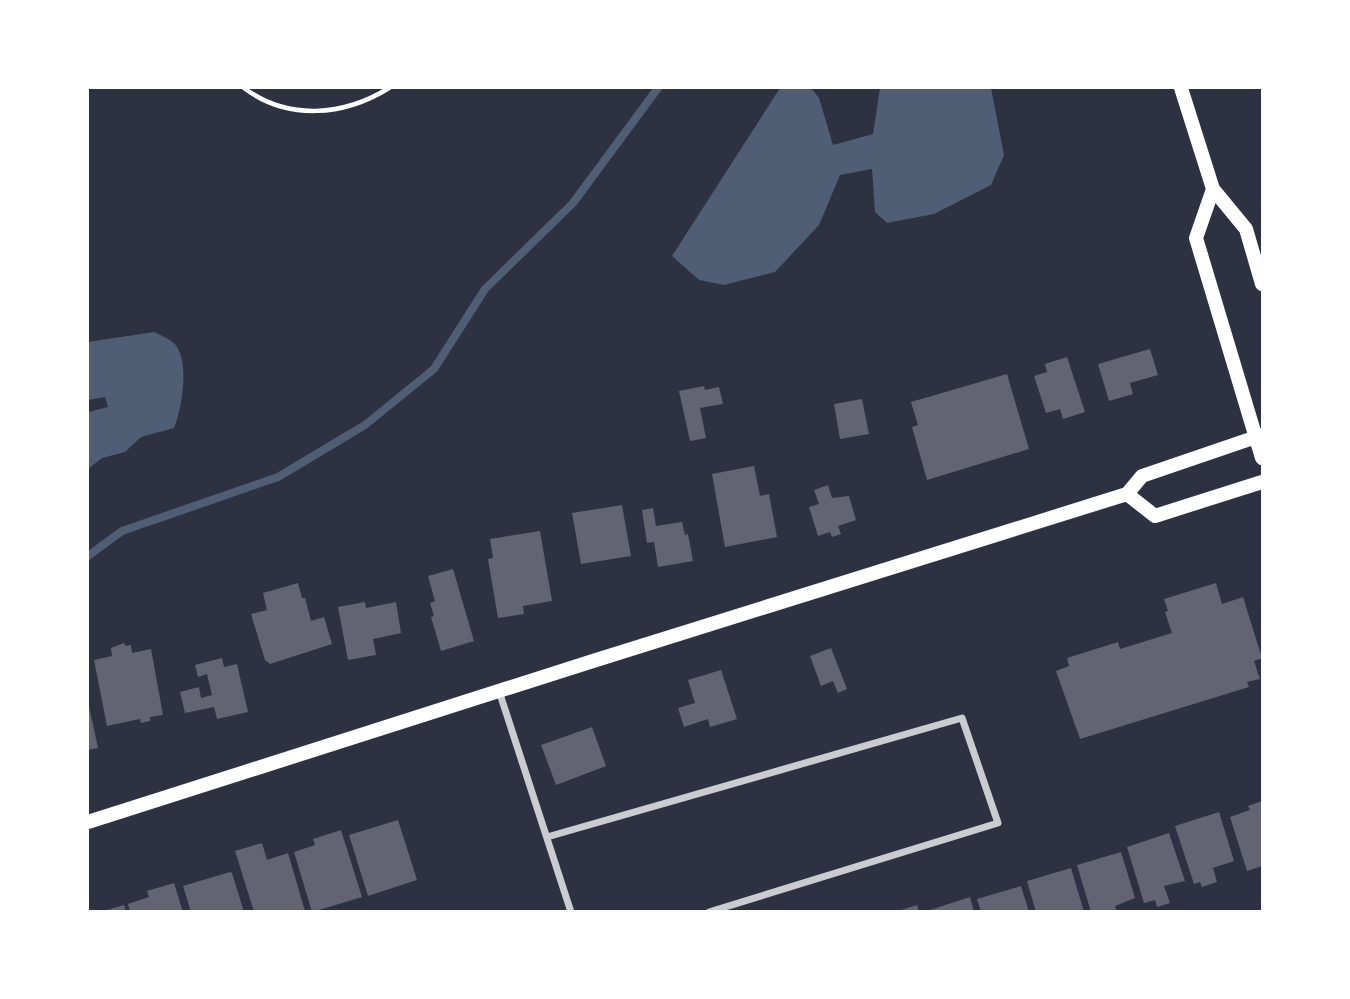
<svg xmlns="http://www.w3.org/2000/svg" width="1350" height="999" font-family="Commissioner,sans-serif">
<rect width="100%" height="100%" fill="#2d3142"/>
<path fill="#4f5d75" d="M780 88H811L819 98 833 145 873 134 880 88H991L1004 155 991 185 934 214 887 223 875 212 872 169 840 175 819 225 775 272 724 285 699 280 672 256Z
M154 332C162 336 173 340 177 347 189 366 182 408 174 428L141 437 125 452 102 458 88 469V412L108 407 105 397 88 400V342Z"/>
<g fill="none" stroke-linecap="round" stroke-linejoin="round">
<path stroke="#4f5d75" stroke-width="8" d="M88 556 122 531 278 477 365 425 434 369 485 289 573 203 658 88"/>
</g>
<path fill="#626471" d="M1150 349 1158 375 1130 383 1133 394 1109 401 1098 364Z
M1067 357 1085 412 1063 419 1060 409 1046 413 1034 376 1047 372 1045 364Z
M1007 374 1029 449 927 480 912 427 918 425 911 402Z
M704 386 705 390 719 387 723 404 700 408 706 438 690 441 679 391Z
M862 399 869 434 840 439 834 404Z
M754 466 760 496 769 494 777 537 725 547 712 474Z
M828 485 832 498 849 496 856 520 838 526 841 534 832 537 830 532 818 536 809 507 819 504 814 490Z
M622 505 631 556 581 564 572 513Z
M653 508 656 526 682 522 685 535 688 534 693 561 658 567 654 542 647 543 642 510Z
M540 531 552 601 523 606 524 614 498 618 488 559 493 558 490 539Z
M453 569 474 641 441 651 431 617 434 616 430 603 435 601 428 576Z
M298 583 302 598H305L311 621 324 617 332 644 270 664 265 660 251 614 267 610 263 593Z
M1216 583 1222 604 1243 597 1262 658 1254 661 1260 679 1247 682 1249 687 1080 739 1056 671 1069 666 1067 658 1118 642 1120 649 1172 633 1165 612 1168 611 1164 599Z
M365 602 366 608 396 602 401 633 373 639 376 655 348 660 338 607Z
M124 643 126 646 131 645 132 653 151 649 163 715 150 717V721L141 723 140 719 107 726 94 660 112 656 111 648Z
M831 648 847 689 838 693 833 681 821 686 810 656Z
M222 658 224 667 237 664 248 712 217 719 214 707 185 713 180 692 199 687 201 698 212 695 207 674 198 677 195 665Z
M721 670 737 719 710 727 708 719 684 727 678 708 695 703 688 680Z
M88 702 98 748 88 750Z
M592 727 606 766 556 785 541 745Z
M1262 801V866L1247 871 1230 817 1250 810 1248 806Z
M1219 812 1234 861 1213 868 1217 882 1202 887 1200 882 1194 884 1175 826Z
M398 820 417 880 368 896 349 835Z
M341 830 362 897 312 912 294 852 315 845 313 839Z
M1169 833 1185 881 1164 886 1170 903 1157 907 1155 900 1144 903 1127 847Z
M262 843 267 860 288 853 305 911 254 912 235 851Z
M1121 852 1135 898 1115 906 1117 912H1091L1077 865Z
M1071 868 1084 912H1036L1027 881Z
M230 872 232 873 244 912H191L183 886Z
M174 883 183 912H130L128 904 149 897 147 891Z
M1021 886 1029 912H981L977 899Z
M970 897 974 912H927V911Z
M124 905 126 912H104V911Z
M917 905 919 912H899L898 911Z"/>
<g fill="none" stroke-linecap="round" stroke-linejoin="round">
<path stroke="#fff" stroke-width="4.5" d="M244 88C288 121 344 116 389 88"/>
<path stroke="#caccd0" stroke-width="7" d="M499 691 571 912
M547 837 962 718 998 823 709 912"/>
<path stroke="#fff" stroke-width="14" d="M1181 88 1213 189 1246 229 1262 284
M1213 189 1196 238 1262 458
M1127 494 1155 516 1262 482
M88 822 593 661 1127 494 1142 476 1262 435"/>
</g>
<rect width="1350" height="999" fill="none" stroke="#ffffff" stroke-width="178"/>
</svg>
